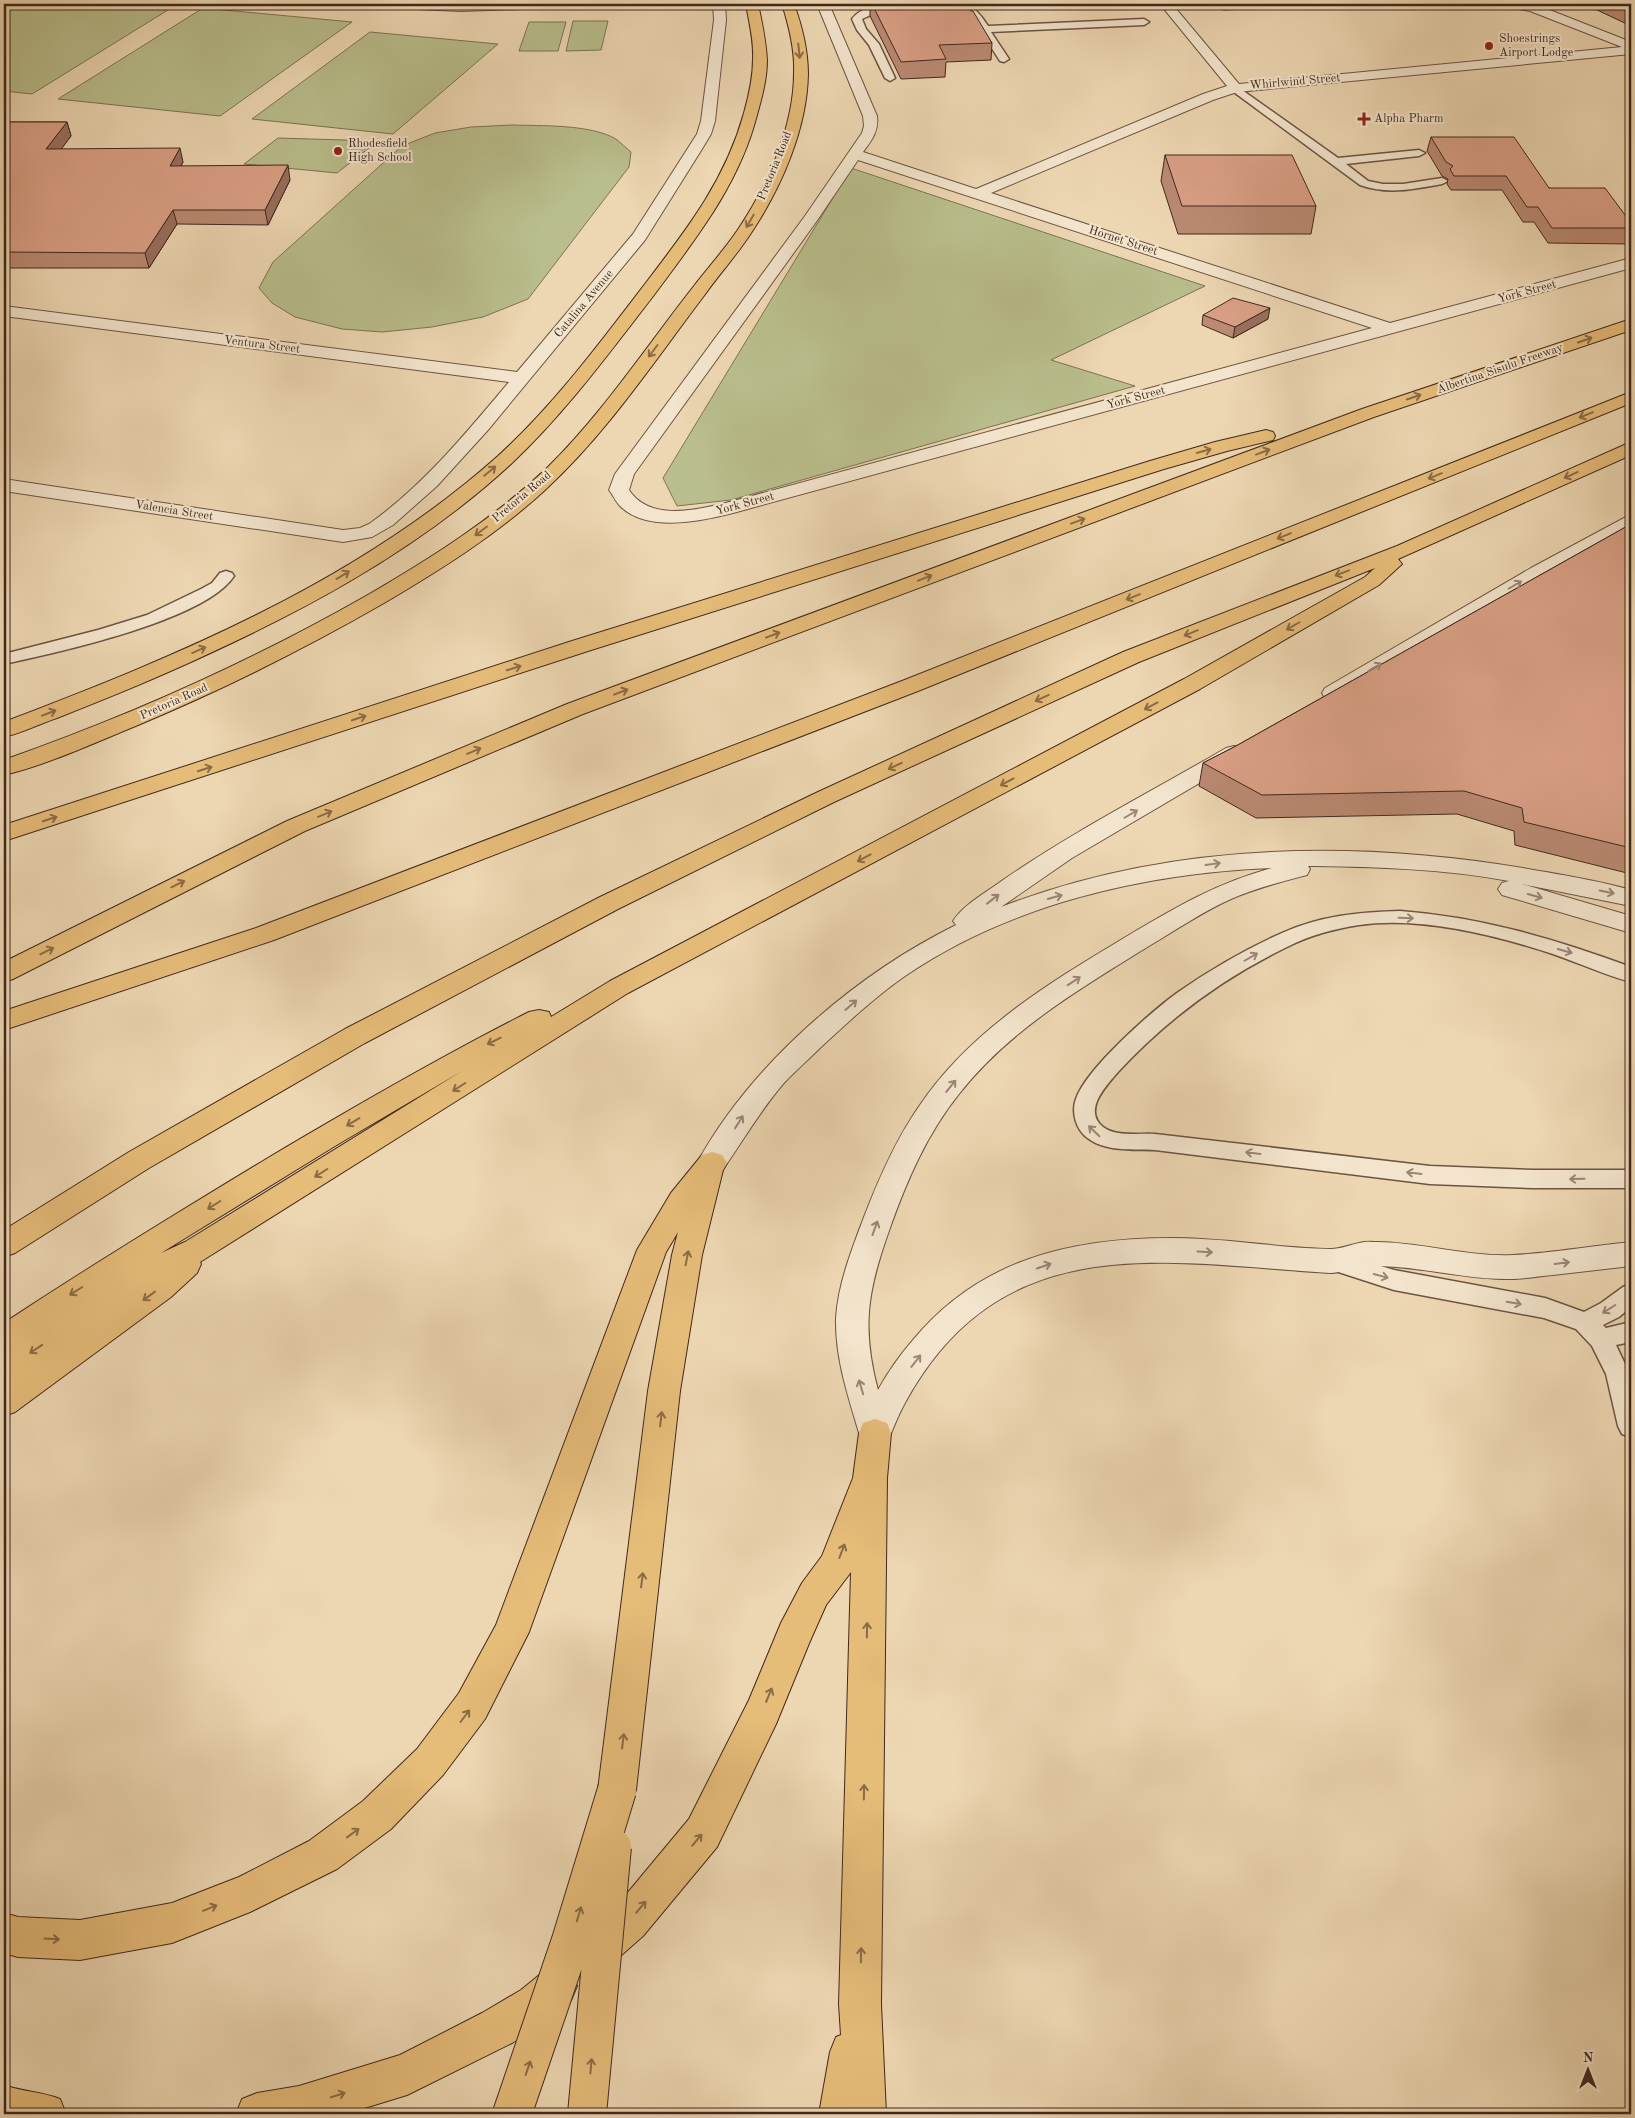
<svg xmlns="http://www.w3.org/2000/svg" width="1635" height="2118" font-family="'Old Standard TT',serif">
<rect width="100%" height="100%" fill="#edd7b2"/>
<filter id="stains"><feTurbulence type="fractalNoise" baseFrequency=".004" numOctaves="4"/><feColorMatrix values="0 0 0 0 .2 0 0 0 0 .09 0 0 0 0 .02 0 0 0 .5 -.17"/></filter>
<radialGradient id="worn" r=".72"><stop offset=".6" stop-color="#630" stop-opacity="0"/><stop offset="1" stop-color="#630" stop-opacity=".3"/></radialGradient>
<path fill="#b9be8c" stroke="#7d7354" d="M6 4H167L176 5 32 94 4 91V5Z
M203 8 352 22 220 116 58 99Z
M573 21H608L601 50 566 51Z
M529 22H566L558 51H519Z
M370 32 498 44 393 134 252 119Z
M512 125C541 126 590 124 616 139 621 143 626 148 631 152L629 167 528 299 483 317 432 327 382 332 342 329 295 317 272 303 259 288 273 262 402 146 435 133 471 127Z
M278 138 378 141 337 173 244 164Z
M851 168 1205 286 1051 360 1135 386 731 500 677 506 663 478Z"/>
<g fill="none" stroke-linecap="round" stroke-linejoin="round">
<g stroke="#6c5442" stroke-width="3">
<path id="lane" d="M939 4C966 4 973 2 988 26L1144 19 1149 22 1144 25 991 32 1009 59 1004 62 1000 61 970 14 964 11 938 8 936 6Z
M898 5 901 6V10L875 13 862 19 866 29 879 44 895 78 890 81 885 78 869 45 857 30 852 19C862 5 883 6 898 5Z
M1235 85 1338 158 1419 150 1425 153 1419 156 1346 164 1368 181 1383 184H1403L1442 178 1448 181 1442 184C1414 189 1388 195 1360 185L1231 90 1230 88 1231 86Z
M226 571 232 573 234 576C206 620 56 653 4 664V654L98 630 147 615 201 589 212 583 220 573Z
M1400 911C1480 917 1556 939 1631 967V982C1605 975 1579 963 1553 954 1495 935 1421 916 1359 925 1334 929 1310 935 1287 947 1223 978 1167 1019 1118 1072 1107 1085 1082 1110 1103 1127 1116 1137 1140 1133 1155 1134L1430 1166 1533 1170H1631V1188H1533L1430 1184 1155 1150C1134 1149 1107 1152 1089 1139 1076 1131 1071 1112 1076 1099 1086 1069 1151 1012 1177 993 1210 970 1246 949 1282 933 1320 916 1359 912 1400 911Z
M1334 1252 1394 1270 1545 1298 1584 1312 1601 1303 1623 1287 1631 1284V1307L1619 1317 1603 1325 1606 1328 1631 1322V1342L1616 1345 1631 1377V1437L1622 1434 1618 1426 1606 1374 1592 1346 1576 1329 1544 1318 1394 1290 1326 1268 1322 1261 1326 1254Z"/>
</g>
<g stroke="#6c5442" stroke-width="2">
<path id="street" d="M389 4H558L552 8 460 11 395 8Z
M713 4H725L726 20 715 121 711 134 702 149 645 240 488 430 437 486 393 525 372 537 343 542 4 491V479L343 530 360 528 369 524C423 486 467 432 509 382L4 316V306L517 372 633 234 697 134 701 121 714 20Z
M817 4H829L877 116C879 131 872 140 863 152L976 189 1203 94 1227 86 1160 4H1172L1239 84 1622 47 1530 11 1506 7 1504 4 1537 5 1631 42V54L1237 92 1213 100 991 193 1390 323 1631 258V268L733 513C701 521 647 533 620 506 616 502 613 495 609 490L615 474 805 216 862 133 864 126 863 116ZM858 160 1372 328 722 504C691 511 649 520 629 490L634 474 816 222Z
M1631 516V530L1545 576 1341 698 1333 700 1325 698 1322 693 1325 688 1531 568 1624 518Z
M1234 746 1242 748 1246 753 1242 758 1072 858 1001 907C1174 840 1366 839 1546 872 1574 877 1603 882 1631 890V906L1522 884 1631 916V933L1502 895 1498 889 1502 883 1509 881C1445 869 1379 867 1314 866H1308L1310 869 1307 875C1281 882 1256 888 1231 899 1202 912 1176 930 1149 946 1081 988 1009 1030 959 1094 927 1134 907 1180 890 1228 868 1289 861 1326 878 1390 888 1372 900 1355 913 1340 980 1259 1071 1238 1173 1238 1226 1238 1278 1248 1331 1249 1340 1249 1350 1245 1359 1243 1366 1241 1373 1242 1379 1242 1424 1243 1469 1257 1513 1255 1552 1253 1592 1246 1631 1242V1266C1605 1269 1579 1272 1553 1275 1539 1276 1525 1279 1512 1279 1467 1280 1424 1267 1379 1266 1374 1266 1368 1265 1363 1266 1352 1267 1341 1273 1330 1273 1163 1263 1003 1226 906 1401 898 1415 893 1429 887 1443L875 1447 863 1443 859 1433C848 1396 835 1358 836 1318 838 1284 852 1249 864 1217 879 1178 896 1139 920 1105 970 1031 1049 983 1124 938 1173 909 1216 883 1272 868 1146 873 1010 904 905 976 875 997 848 1022 821 1047 809 1059 795 1071 783 1084 760 1111 742 1142 722 1171L712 1174 702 1171 697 1163C752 1063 855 975 956 925L953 921C964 904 987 892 1003 880 1074 831 1151 792 1226 748Z"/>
</g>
<g stroke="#41281d" stroke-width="2">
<path id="secondary" d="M1157 4H1172L1173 6 1167 10Z"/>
</g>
<g stroke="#41281d" stroke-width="2">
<path id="primary" d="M746 4H758C762 22 766 41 767 60 767 79 762 97 757 115 739 185 696 238 654 295 609 353 566 412 512 463 413 555 289 619 166 673 130 689 94 703 57 718 39 724 22 733 4 737V722C178 656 357 582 498 456 554 405 599 344 645 284 687 229 725 181 744 113 749 95 753 77 753 59 754 40 749 22 746 4Z
M782 4H794C802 26 808 50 808 74 807 128 782 186 753 230 738 254 719 274 703 297 653 363 606 434 545 490 496 535 440 570 384 603 304 649 222 690 138 725 96 742 47 765 4 775V760C129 716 250 662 366 596 430 559 493 519 547 468 603 413 646 347 694 286 708 268 724 250 737 231 767 187 794 127 794 73 795 50 789 26 782 4Z"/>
</g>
<g stroke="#41281d" stroke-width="2">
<path id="highway" d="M1631 319V330L1374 417 583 714 305 831 13 979 4 982V962L287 821 567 704 1362 409Z
M1631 392V403L918 691 274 940 4 1030V1011L256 928 902 681Z
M1266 430 1273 432 1275 436 1273 440 1227 451 1164 469 588 651 4 841V825L572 641 1150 461 1215 442Z
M1631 442V455L1398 559 1402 564 1379 585 1200 689 628 993 200 1262 201 1264 197 1273 171 1297 15 1412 4 1416V1384L6 1383H4V1353L6 1351 4 1352V1323C90 1266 179 1212 268 1158 354 1107 440 1057 529 1012L539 1010 549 1012 551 1017 610 981 1184 679 1365 577 1375 568 1139 662 834 802 618 909 365 1043 149 1168 15 1253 4 1257V1230L129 1152 345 1029 600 897 818 792 1123 652 1397 546ZM462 1071 185 1242 161 1253 335 1146Z
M712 1152 722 1155 727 1163 723 1170 702 1255 680 1391 636 1790 630 1803 617 1809 604 1803 598 1790 648 1391 672 1255 678 1232 666 1252 529 1632 485 1719 443 1775 391 1829 337 1869 250 1912 172 1943 80 1960 18 1957 4 1953V1913L18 1917 80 1920 172 1903 239 1877 309 1841 363 1801 417 1749 459 1693 496 1625 637 1250 671 1193 702 1155Z
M875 1419 887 1423 891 1433 887 1478 881 2004 886 2114H819L830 2052 836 2037 841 2035 839 2004 851 1572 826 1605 810 1641 776 1724 717 1847 643 1936 609 1966 595 1972 581 1966 575 1952 581 1938 615 1908 689 1819 749 1700 781 1623 802 1583 822 1556 853 1478 859 1433 863 1423Z
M557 1966 571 1972 577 1986 571 2000 551 2020 512 2043 407 2095 345 2114H236L242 2099 257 2093 299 2086 400 2055 482 2013 521 1990 543 1972Z
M4 2085C22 2092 41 2091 60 2099L66 2114H4Z"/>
</g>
<use href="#lane" fill="#f3e5cd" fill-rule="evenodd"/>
<use href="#street" fill="#f3e5cd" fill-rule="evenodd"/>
<use href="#secondary" fill="#f3e5cd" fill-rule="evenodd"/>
<use href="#primary" fill="#e6bc79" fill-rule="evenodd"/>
<use href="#highway" fill="#e6bc79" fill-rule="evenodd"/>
<g stroke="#41281d" stroke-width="40" stroke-linecap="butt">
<path id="highway-bridge" d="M512 2114 571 1941 617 1790
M587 2114 612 1847"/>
</g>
<use href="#highway-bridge" stroke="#e6bc79" stroke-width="38"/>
</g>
<path fill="#bb8a73" stroke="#41281d" d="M870 4H967L971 11 992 43 991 60 946 62 945 77 901 79 870 16Z
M1218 4H1308V7L1223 10Z
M1588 4H1631V26L1595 9Z
M4 122H67L71 136 61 149 183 162 181 166 290 180 268 225 177 224 149 268H4Z
M1431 137 1631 223V244L1548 243 1534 222H1523L1502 190H1451L1447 184 1448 179 1442 176 1427 151Z
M1165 155 1316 206 1311 234H1178L1161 181Z
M1203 315 1268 319 1233 338 1202 325Z
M1631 524V874L1515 845 1514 831 1457 814 1256 818 1199 786 1203 763 1236 746Z"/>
<path fill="#99705e" stroke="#41281d" d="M67 122 71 136 50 164 46 149Z
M180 148 183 162 173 180 170 166Z
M288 165 290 180 268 225 265 210Z
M173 210 177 224 149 268 145 253Z
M1270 308 1268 319 1233 338 1235 327Z"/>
<path fill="#daa086" stroke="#41281d" d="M872 4H967L971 11H973L992 43 939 45 946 59 901 62Z
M1618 4H1631V10Z
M4 122H67L46 149 180 148 170 166 288 165 265 210H173L145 253 4 252Z
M1431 137H1514L1549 188H1605L1631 223V228H1552L1538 207H1527L1506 176H1454L1450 169 1453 166 1446 162Z
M1165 155H1292L1316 206H1182Z
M1233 298 1270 308 1235 327 1203 315Z
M1631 524V848L1524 822 1522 808 1464 791 1262 795 1203 763 1236 746Z"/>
<defs><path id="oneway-shaft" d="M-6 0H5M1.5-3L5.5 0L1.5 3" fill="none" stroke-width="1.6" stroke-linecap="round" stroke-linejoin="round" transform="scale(1.25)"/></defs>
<g stroke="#8b6b46">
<use href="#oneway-shaft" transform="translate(799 51) rotate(84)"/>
<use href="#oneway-shaft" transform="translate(750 221) rotate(120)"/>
<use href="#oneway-shaft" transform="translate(1585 340) rotate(-19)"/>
<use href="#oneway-shaft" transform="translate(653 351) rotate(127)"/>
<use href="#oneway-shaft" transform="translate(1414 397) rotate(-19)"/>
<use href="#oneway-shaft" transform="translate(1586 415) rotate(158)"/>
<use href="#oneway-shaft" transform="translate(1204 451) rotate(-16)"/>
<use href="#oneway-shaft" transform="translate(1263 452) rotate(-21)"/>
<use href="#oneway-shaft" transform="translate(490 471) rotate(-40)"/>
<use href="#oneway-shaft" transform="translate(1571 475) rotate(156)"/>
<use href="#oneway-shaft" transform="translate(1435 476) rotate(158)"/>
<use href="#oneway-shaft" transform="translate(1078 521) rotate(-20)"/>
<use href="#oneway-shaft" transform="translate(481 531) rotate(143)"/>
<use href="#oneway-shaft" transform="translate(1284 536) rotate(158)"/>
<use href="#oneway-shaft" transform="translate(1342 573) rotate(159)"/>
<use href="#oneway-shaft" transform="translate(343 575) rotate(-31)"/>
<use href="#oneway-shaft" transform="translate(925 578) rotate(-21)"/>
<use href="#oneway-shaft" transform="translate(1133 597) rotate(158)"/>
<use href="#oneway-shaft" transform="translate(1293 626) rotate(150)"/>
<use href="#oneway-shaft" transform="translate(1191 633) rotate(158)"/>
<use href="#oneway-shaft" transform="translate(773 635) rotate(-21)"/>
<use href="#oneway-shaft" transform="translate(199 650) rotate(-24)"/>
<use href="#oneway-shaft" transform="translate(514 668) rotate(-18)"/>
<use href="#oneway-shaft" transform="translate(621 692) rotate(-21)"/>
<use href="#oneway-shaft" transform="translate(1042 698) rotate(155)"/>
<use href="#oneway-shaft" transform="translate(1151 706) rotate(152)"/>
<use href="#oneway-shaft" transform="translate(49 713) rotate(-21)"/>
<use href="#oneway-shaft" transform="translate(359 718) rotate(-18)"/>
<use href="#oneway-shaft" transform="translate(474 751) rotate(-23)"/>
<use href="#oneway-shaft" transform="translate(895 766) rotate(155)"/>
<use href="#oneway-shaft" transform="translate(205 769) rotate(-18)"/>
<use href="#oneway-shaft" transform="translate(1007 782) rotate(152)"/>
<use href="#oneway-shaft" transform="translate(325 814) rotate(-23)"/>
<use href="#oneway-shaft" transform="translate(50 819) rotate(-18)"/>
<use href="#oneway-shaft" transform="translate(864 858) rotate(152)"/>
<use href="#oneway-shaft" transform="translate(178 884) rotate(-26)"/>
<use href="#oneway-shaft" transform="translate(47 951) rotate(-27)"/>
<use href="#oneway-shaft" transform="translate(494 1041) rotate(154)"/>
<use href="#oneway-shaft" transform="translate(459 1087) rotate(148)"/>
<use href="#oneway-shaft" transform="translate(353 1122) rotate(149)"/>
<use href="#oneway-shaft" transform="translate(321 1173) rotate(148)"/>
<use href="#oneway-shaft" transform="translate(214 1205) rotate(148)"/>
<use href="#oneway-shaft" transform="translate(687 1258) rotate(-79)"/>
<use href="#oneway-shaft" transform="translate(76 1291) rotate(148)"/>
<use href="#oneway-shaft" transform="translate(149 1296) rotate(144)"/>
<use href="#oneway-shaft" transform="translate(36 1349) rotate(146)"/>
<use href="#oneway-shaft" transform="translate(661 1419) rotate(-83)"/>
<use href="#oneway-shaft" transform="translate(842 1551) rotate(-69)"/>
<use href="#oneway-shaft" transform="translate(642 1580) rotate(-83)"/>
<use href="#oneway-shaft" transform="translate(867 1630) rotate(-89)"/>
<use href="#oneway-shaft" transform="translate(769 1695) rotate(-68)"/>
<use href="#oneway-shaft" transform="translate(465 1716) rotate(-53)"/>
<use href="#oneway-shaft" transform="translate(623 1741) rotate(-83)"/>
<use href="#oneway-shaft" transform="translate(864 1792) rotate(-89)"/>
<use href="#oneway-shaft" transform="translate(353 1833) rotate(-36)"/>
<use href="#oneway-shaft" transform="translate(697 1840) rotate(-50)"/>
<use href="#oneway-shaft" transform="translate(641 1907) rotate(-50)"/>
<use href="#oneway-shaft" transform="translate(210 1908) rotate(-22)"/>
<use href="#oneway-shaft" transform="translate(579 1914) rotate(-73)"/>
<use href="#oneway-shaft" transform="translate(52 1939) rotate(3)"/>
<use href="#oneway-shaft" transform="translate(861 1955) rotate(-89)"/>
<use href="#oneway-shaft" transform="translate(591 2066) rotate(-85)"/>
<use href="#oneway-shaft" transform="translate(528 2068) rotate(-71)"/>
<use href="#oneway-shaft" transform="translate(338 2095) rotate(-17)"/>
</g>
<g stroke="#9a8675">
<use href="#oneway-shaft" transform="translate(1515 585) rotate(-30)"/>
<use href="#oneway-shaft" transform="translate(1375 667) rotate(-31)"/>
<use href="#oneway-shaft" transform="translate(1131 814) rotate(-30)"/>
<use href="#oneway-shaft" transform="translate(1213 864) rotate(-8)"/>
<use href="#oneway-shaft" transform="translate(1607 892) rotate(12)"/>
<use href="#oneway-shaft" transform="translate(1535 896) rotate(16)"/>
<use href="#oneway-shaft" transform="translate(1055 897) rotate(-16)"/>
<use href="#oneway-shaft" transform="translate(993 899) rotate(-38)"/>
<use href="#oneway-shaft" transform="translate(1406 918) rotate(2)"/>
<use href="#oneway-shaft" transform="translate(1565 951) rotate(16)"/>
<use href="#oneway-shaft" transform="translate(1251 957) rotate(-30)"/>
<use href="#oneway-shaft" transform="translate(1074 981) rotate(-33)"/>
<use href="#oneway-shaft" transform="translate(851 1005) rotate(-41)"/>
<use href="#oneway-shaft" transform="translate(951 1086) rotate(-51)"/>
<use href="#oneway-shaft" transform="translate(739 1122) rotate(-58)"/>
<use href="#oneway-shaft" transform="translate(1094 1131) rotate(-136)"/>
<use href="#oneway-shaft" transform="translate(1253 1153) rotate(-173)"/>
<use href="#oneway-shaft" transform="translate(1414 1173) rotate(-173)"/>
<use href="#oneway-shaft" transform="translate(1577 1179) rotate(179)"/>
<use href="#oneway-shaft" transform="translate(875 1228) rotate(-70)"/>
<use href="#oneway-shaft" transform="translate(1205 1252) rotate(3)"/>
<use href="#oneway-shaft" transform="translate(1562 1263) rotate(-7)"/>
<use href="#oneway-shaft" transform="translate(1044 1266) rotate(-19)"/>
<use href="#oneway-shaft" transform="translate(1381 1276) rotate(15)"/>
<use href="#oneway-shaft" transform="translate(1514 1303) rotate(10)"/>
<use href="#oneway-shaft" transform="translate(1609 1309) rotate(148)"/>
<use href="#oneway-shaft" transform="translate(916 1361) rotate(-52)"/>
<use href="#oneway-shaft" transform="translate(861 1387) rotate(-107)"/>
</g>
<g fill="#8f2418" stroke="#f3e5cd" stroke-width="2">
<circle cx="1489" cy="46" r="5"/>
<path d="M1361.5 111.5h5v5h5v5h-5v5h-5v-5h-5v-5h5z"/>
<circle cx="338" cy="151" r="5"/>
</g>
<g text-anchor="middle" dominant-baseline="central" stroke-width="4" stroke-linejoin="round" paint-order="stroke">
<g font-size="12" fill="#41281d" stroke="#f3e5cd" text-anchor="start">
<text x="1499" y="39">Shoestrings<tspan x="1499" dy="14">Airport Lodge</tspan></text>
<text x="1374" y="119">Alpha Pharm</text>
<text x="348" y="144">Rhodesfield<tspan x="348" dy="14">High School</tspan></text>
</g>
<g font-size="12" fill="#41281d" stroke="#f3e5cd">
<text transform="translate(1295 82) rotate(-5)">Whirlwind Street</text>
<text transform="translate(775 166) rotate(-68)">Pretoria Road</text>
<text transform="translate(1123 241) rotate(18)">Hornet Street</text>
<text transform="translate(1527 292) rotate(-15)">York Street</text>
<text transform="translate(584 304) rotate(-50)">Catalina Avenue</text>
<text transform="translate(262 345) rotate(7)">Ventura Street</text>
<text transform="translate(1500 369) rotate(-19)">Albertina Sisulu Freeway</text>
<text transform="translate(1136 398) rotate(-15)">York Street</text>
<text transform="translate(522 497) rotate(-40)">Pretoria Road</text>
<text transform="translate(745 504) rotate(-15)">York Street</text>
<text transform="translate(174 511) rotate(9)">Valencia Street</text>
<text transform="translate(174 702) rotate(-24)">Pretoria Road</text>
</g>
</g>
<rect width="1635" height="2118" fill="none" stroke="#edd7b2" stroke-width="20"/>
<rect x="5" y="5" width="1625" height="2108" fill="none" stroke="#41281d" stroke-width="2.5"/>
<rect x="10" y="10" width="1615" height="2098" fill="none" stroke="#41281d"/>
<g transform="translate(1588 2070)" stroke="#f3e5cd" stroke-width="4" paint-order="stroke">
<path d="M0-4L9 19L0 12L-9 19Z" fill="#41281d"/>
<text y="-8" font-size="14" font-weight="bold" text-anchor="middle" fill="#41281d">N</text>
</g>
<rect width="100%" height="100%" filter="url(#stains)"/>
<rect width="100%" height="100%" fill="url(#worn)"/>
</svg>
